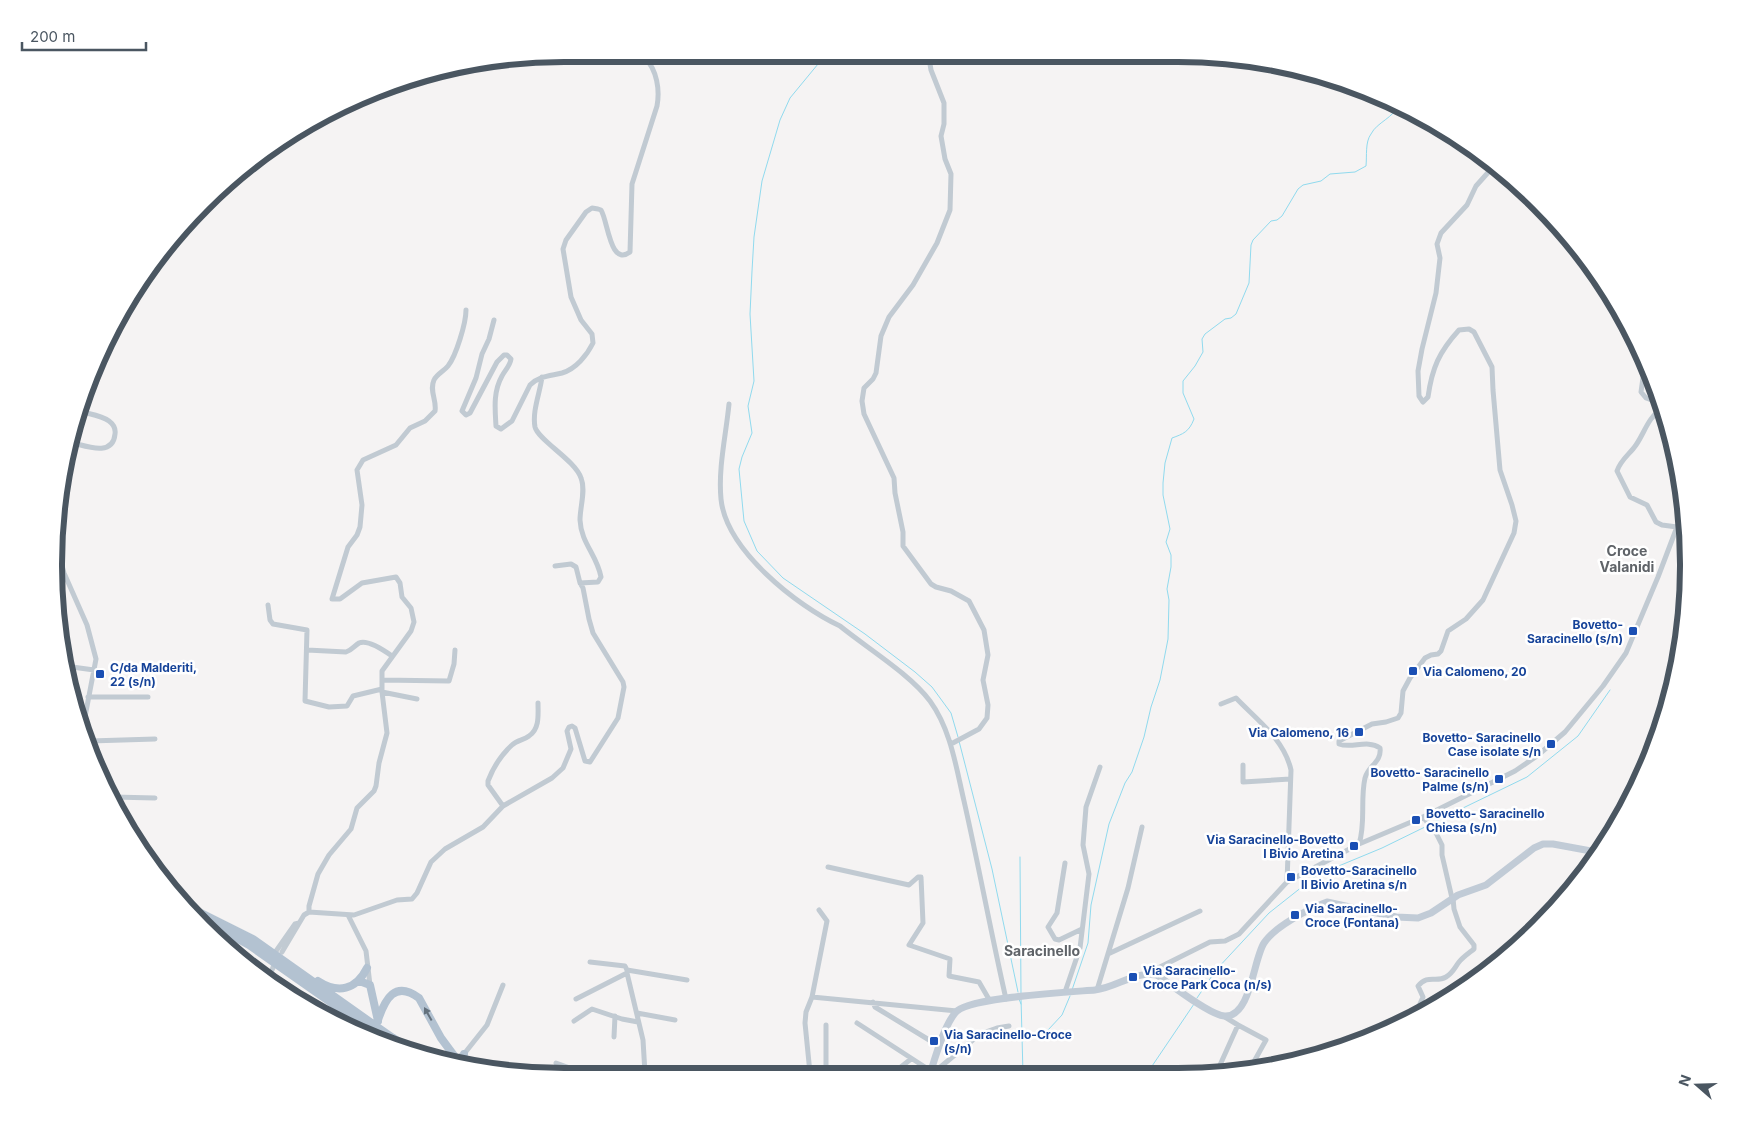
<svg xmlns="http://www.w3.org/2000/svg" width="1742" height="1130" font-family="Inter,sans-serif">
<rect width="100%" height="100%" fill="#f5f3f3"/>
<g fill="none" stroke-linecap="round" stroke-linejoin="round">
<path stroke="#90daee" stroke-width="1" d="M823 58 790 98 780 120 762 181 754 237 752 271 750 314 754 381 748 406 752 433 742 457 739 469 744 521 757 551 783 578 865 634 915 672 932 687 951 713 958 737
M959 741 992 869 1018 992
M1430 824 1527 777 1578 736 1610 690
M1020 857 1021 994
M1072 990 1088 943 1091 905 1109 824 1125 783 1132 772 1144 737 1151 707 1160 680 1168 639 1169 600 1167 589 1171 567V555L1166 542 1170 529 1163 495V483L1165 463 1172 438C1183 434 1189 432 1194 419L1183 393V381L1195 366 1203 352 1202 339 1205 334 1225 319 1231 318 1236 314 1249 283 1251 245 1253 240 1271 221 1277 220 1282 216 1298 189 1303 185 1321 181 1330 174 1355 172 1366 166C1367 156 1365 142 1371 134 1377 122 1394 118 1398 105
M1021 998 1023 1074
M1197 998 1216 970 1269 913 1317 875 1382 848 1427 826
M1019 999 1021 1004
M1023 1041 1048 1030 1062 1015 1070 996
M1146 1075 1194 1004"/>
<path stroke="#c1cad2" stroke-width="5" d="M929 58 931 70 944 103V124L941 136 945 159 951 174 950 210 937 243 913 285 889 317 881 336 876 373 873 379 864 388 862 401 864 414 894 478 895 493 903 532V546L931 584 936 587 951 591 969 601 984 630 988 655 983 680 988 705 987 718 979 729 951 744
M120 315C129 311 131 303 132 294
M494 320 489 339 482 354 476 378 462 411 466 415 470 413 497 362 504 355H507L511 359C510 366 505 370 502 376 493 392 495 409 496 426L501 429 512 421 530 385C539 376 550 376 562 373 576 369 587 355 593 343L592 334 581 320 571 297 563 249 566 240 586 212 592 208 598 209 601 210C608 221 610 267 630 252L632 184 657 106C660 90 657 70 645 58
M1645 363 1641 392 1646 398 1660 403
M542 377C540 393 532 411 535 427 538 440 575 460 581 478 586 490 580 507 580 520 581 543 597 555 601 577L598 582 580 583
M729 404C726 435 718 468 721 499 726 550 797 606 840 626 867 648 910 674 930 701 951 730 956 767 964 801 979 867 991 933 1006 999
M1662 409C1648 417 1645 432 1636 445 1630 454 1621 459 1617 471L1630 497 1647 505 1656 522 1662 525 1677 527
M73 443C86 446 113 457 115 434 116 428 113 424 109 421 101 415 88 414 79 411
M56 525 57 549 64 573 87 625 96 659 84 722 87 737
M268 605 270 620 273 624 307 630 305 701 329 707 347 706 353 696 382 689
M307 650 346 652C352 650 354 646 359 643 368 639 385 651 392 656
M65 666 94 670
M382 680 449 681 454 664 455 650
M382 692 417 699
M88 697H148
M1221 704 1236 698C1257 720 1284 739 1291 770L1287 882
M90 741 155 739
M1243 765V782L1290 779
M113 797 155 798
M503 806 488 785V781C493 768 502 754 512 745 517 740 524 740 529 736 540 729 538 714 538 703
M1423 817 1435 831 1442 845V855L1452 898
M1359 844C1366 823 1360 800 1365 778 1368 766 1382 762 1380 748 1367 739 1352 749 1339 744V741L1372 724 1386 722 1398 718 1401 713 1403 691 1410 678 1425 658 1431 655 1438 654 1441 651 1448 631 1466 619 1483 600 1514 533 1516 521 1512 505 1500 470 1493 390 1492 367 1474 332 1469 329 1459 330C1439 352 1432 368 1428 397L1423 402 1419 396 1418 371 1422 349 1436 293 1440 258 1437 244 1441 233 1467 205 1476 186 1493 167
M1065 863 1057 913 1048 927 1055 939 1059 940 1082 929
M828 867 909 885 918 877H921L923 923 909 945 950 959 949 976 979 982 990 1001
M164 879 168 881 167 884
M819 910 827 921 812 997 957 1011
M309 912V906L318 874 329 855 351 829 357 808 374 791 376 786 379 763 387 733 382 692V671L411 631 414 622 411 608 402 597 400 583 396 577 362 583 340 599H332L348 547 357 535 360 527 362 505 357 470 363 460 396 445 410 428 425 421 435 411C437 400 429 391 434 380 437 374 444 371 448 366 456 356 466 323 466 310
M309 912 354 915 397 900 412 899 417 893 431 862 445 849 483 827 503 806 552 778 563 768 571 749 567 731 569 727 572 726 575 728 585 761 590 762 618 718 624 687 623 682 593 633 589 619 583 588 580 583 576 567 571 564 555 566
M348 915 366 951 370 985
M282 952 304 915 309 912
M274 954 295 924 299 923
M1108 954 1200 911
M590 962 625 966 627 970 687 980
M627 970V973L643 1040 645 1073
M1148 973 1210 942 1225 941 1239 934 1287 882 1359 844 1423 817 1515 771 1537 756 1565 732 1603 686 1626 653 1658 577 1677 527 1686 522
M268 980 274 965
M1097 990 1128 888 1142 827
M1065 992 1080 948 1089 874 1083 845 1086 807 1100 767
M576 999 627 973
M873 1002 875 1007 939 1046
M637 1013 675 1020
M1225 1017 1238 1025 1266 1040 1251 1067
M1409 1020 1416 1013 1423 997 1418 986C1428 974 1436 983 1446 977 1453 973 1455 967 1459 962 1463 957 1469 953 1474 949V945L1460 927 1454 909 1453 898
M574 1021 592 1009 622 1019 638 1022
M857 1023 931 1071
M826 1025V1065L828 1073
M614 1037 615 1016
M461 1055 464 1054 487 1025 503 985
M556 1063 581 1072
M1220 1065 1238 1025
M558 1072 563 1066
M810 1073 805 1023 806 1012 812 997
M892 1074 911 1059
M932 1074 980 1034 997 1028 1009 1026"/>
<path stroke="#c1cbd6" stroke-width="7" d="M930 1074C935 1058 945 1022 957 1011 973 997 1070 992 1095 990 1116 988 1136 970 1157 975 1170 984 1211 1016 1225 1016 1251 1017 1253 960 1264 943 1274 927 1310 908 1327 902L1396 917 1418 918 1431 913 1458 895 1486 885 1534 848 1543 844H1553L1591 851 1599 850"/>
<path stroke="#b3c2d1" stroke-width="8" d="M181 903 253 939 373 1024
M193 914 249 945 370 1030
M318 981C338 994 356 990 367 968
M357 982H362L370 985 378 1021
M378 1020C385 999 395 980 419 998L441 1038 458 1061
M393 1038 409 1048
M462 1062 464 1054"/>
<path stroke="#b3c2d1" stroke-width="8" d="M373 1024 393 1038
M370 1030 388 1042"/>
</g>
<defs><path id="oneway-solid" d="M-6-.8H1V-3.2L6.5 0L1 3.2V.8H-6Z" transform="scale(1.25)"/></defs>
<use fill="#64717d" href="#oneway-solid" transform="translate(428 1014) rotate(-119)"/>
<g fill="#1a4fb4" stroke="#fff" stroke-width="2">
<rect x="1628" y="626" width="10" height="10" rx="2.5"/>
<rect x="1408" y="666" width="10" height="10" rx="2.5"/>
<rect x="95" y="669" width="10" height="10" rx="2.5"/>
<rect x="1354" y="727" width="10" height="10" rx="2.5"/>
<rect x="1546" y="739" width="10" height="10" rx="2.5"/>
<rect x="1494" y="774" width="10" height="10" rx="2.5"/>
<rect x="1411" y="815" width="10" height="10" rx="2.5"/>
<rect x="1349" y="841" width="10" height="10" rx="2.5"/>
<rect x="1286" y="872" width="10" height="10" rx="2.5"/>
<rect x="1290" y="910" width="10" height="10" rx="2.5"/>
<rect x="1128" y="972" width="10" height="10" rx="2.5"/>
<rect x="929" y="1036" width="10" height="10" rx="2.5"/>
</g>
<g text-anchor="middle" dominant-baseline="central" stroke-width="5" stroke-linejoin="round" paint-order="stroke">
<g font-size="12" font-weight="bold" fill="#164399" stroke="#fff" text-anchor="start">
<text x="1623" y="624" text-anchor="end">Bovetto-<tspan x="1623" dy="14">Saracinello (s/n)</tspan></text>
<text x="110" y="667">C/da Malderiti,<tspan x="110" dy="14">22 (s/n)</tspan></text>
<text x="1423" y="671">Via Calomeno, 20</text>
<text x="1349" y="732" text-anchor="end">Via Calomeno, 16</text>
<text x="1541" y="737" text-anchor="end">Bovetto- Saracinello<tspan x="1541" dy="14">Case isolate s/n</tspan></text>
<text x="1489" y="772" text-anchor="end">Bovetto- Saracinello<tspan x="1489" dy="14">Palme (s/n)</tspan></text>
<text x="1426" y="813">Bovetto- Saracinello<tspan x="1426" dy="14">Chiesa (s/n)</tspan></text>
<text x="1344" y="839" text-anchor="end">Via Saracinello-Bovetto<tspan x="1344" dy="14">I Bivio Aretina</tspan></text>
<text x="1301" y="870">Bovetto-Saracinello<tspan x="1301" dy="14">II Bivio Aretina s/n</tspan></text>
<text x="1305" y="908">Via Saracinello-<tspan x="1305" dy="14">Croce (Fontana)</tspan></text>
<text x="1143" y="970">Via Saracinello-<tspan x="1143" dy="14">Croce Park Coca (n/s)</tspan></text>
<text x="944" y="1034">Via Saracinello-Croce<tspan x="944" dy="14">(s/n)</tspan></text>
</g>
<g font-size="14" font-weight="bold" fill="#5f6368" stroke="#fff">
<text x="1627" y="550">Croce<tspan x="1627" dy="16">Valanidi</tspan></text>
<text x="1042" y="950">Saracinello</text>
</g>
</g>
<path d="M0 0H1742V1130H0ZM564 62H1178A502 502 0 0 1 1680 564V566A502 502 0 0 1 1178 1068H564A502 502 0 0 1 62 566V564A502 502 0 0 1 564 62Z" fill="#fff" fill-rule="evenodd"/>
<path fill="none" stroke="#4a5661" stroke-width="6" d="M564 62H1178A502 502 0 0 1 1680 564V566A502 502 0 0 1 1178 1068H564A502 502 0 0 1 62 566V564A502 502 0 0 1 564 62Z"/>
<g transform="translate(1697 1085) rotate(290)" stroke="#ffffff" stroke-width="4" paint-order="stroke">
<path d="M0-4L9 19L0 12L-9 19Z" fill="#4a5661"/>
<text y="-8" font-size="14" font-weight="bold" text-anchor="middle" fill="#4a5661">N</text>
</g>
<path d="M22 42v8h124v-8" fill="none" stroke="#4a5661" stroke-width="2.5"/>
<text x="30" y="42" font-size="15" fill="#4a5661" stroke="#ffffff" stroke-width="4" paint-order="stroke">200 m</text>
</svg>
